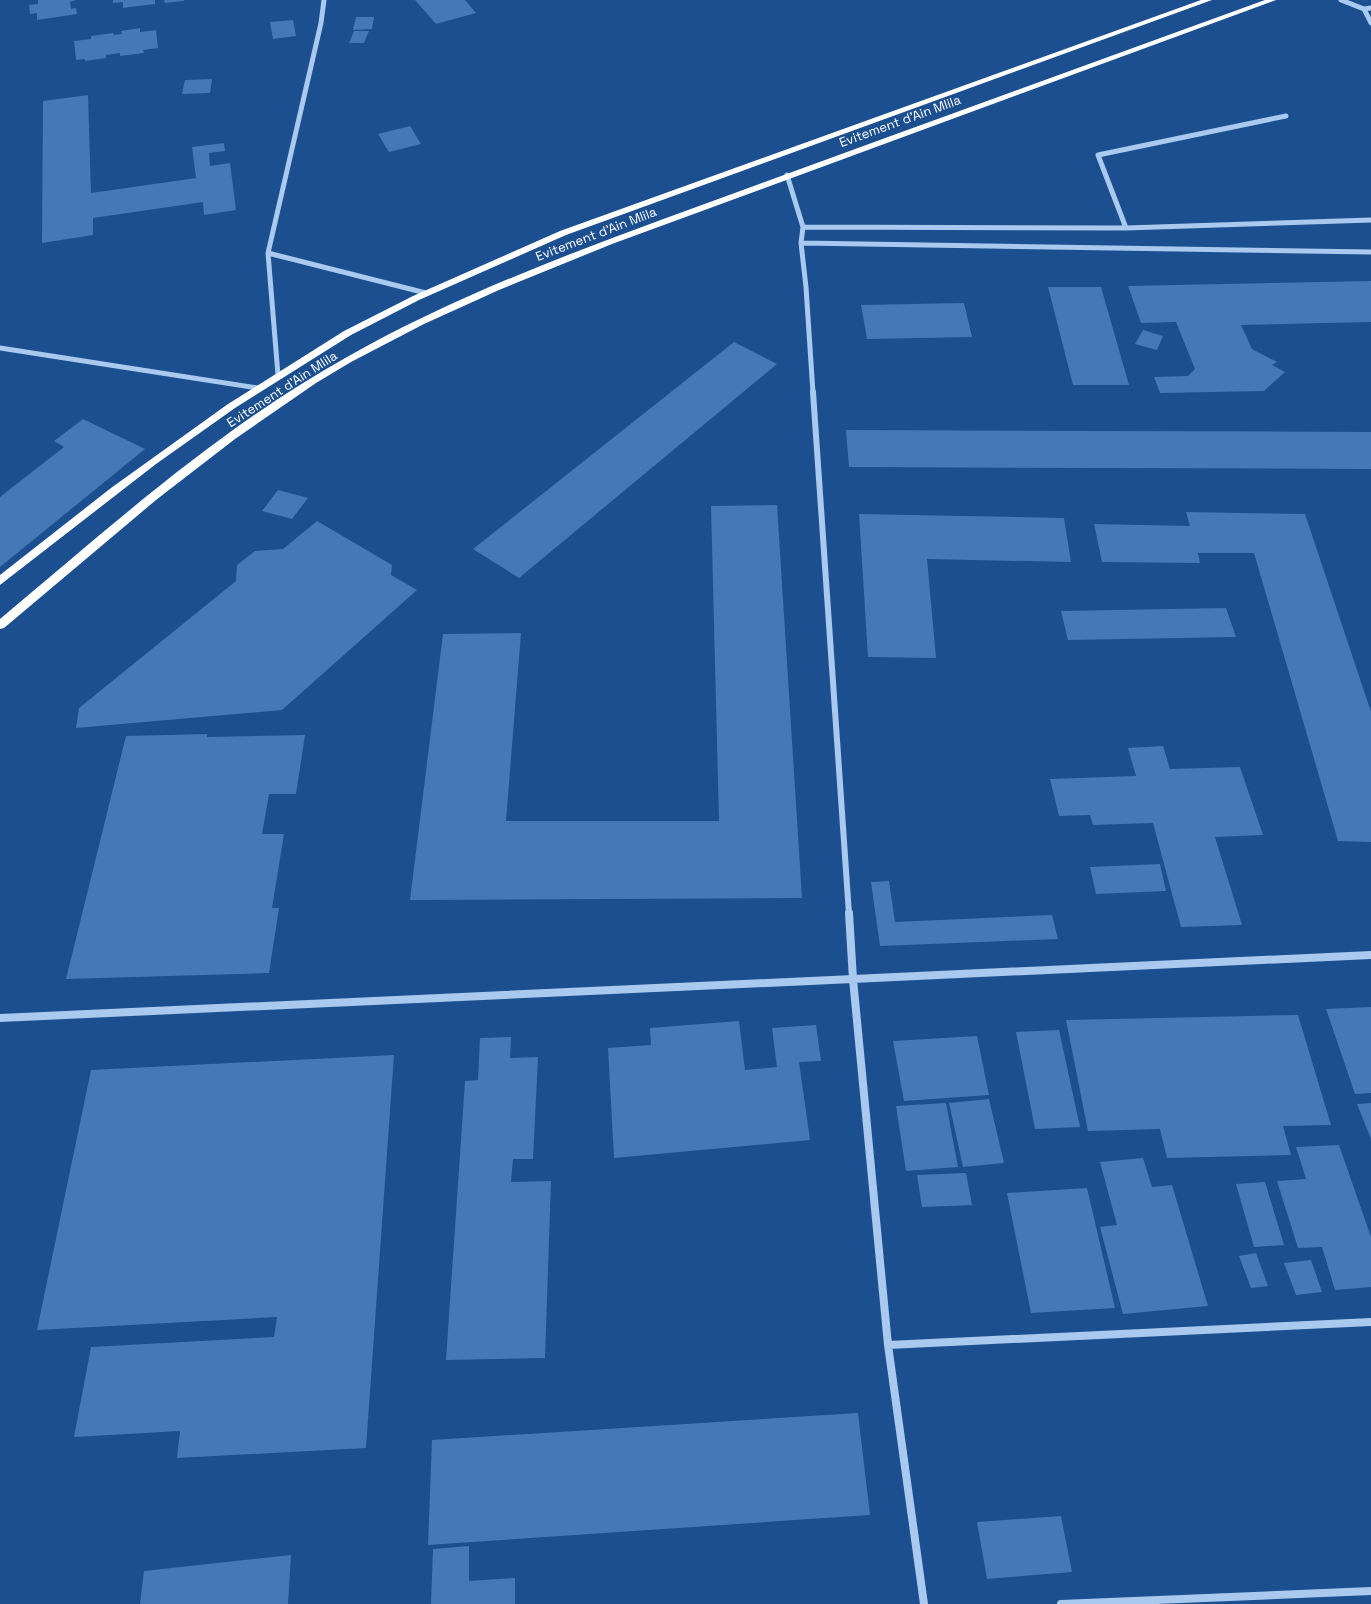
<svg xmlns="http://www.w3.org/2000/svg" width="1371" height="1604" font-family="'Space Grotesk',sans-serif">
<rect width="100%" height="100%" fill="#1b4f8f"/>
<path fill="#4478b7" d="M38 0H76L70 2 71 9 76 8 77 14 37 20V13L30 14 29 5 38 4Z
M113 0H155V4L123 8V2L113 3Z
M164 0H184V1L165 3Z
M415 0H465L476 13 436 24Z
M356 17H374L372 29 353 30Z
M293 20 296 36 273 39 270 22Z
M140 28V32L156 30 158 48 143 50 144 53 120 56V53L106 55V58L85 61V59L76 60 74 41 91 39V36L113 33 114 35 122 34 121 31Z
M354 31H369L364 43H349Z
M212 79 210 93 182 94 185 80Z
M88 95 91 193 196 178 192 147 224 143 225 151 209 153 210 166 230 163 236 210 204 215 203 202 93 218V235L42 243 43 101Z
M410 126 421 144 389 152 378 134Z
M1371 281V322L1241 325 1252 349 1277 362 1272 365 1285 372 1264 391 1160 393 1154 377 1188 376 1195 369 1176 322 1141 323 1128 286Z
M1048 287H1101L1129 385H1073Z
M964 303 972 337 867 339 861 305Z
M1143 330 1163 336 1157 350 1135 344Z
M734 342 777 364 519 578 473 549Z
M83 419 145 449 0 567V497L64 447 54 441Z
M846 430 1371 432V469L849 467Z
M278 490 308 498 292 519 262 511Z
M777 505 802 898 410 900 443 634 521 633 506 821H719L711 506Z
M1186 512 1305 514 1371 712V842L1338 841 1254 553H1198L1200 563 1102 562 1094 524 1190 526Z
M859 514 1064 518 1071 562 927 559 936 658 868 657Z
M317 521 392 565 391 575 417 590 282 710 76 728 79 708 236 581 237 565 255 551 283 549Z
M1226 608 1236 637 1068 640 1061 611Z
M207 734V737L305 735 296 794H269L262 834H284L272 908H279L269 973 66 979 126 736Z
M1163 746 1170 769 1240 767 1263 835 1215 837 1242 925 1181 927 1153 823 1093 825 1090 815 1059 816 1050 779 1136 776 1128 748Z
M1160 864 1166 891 1096 894 1090 867Z
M889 881 895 922 1052 915 1058 939 880 946 871 882Z
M1371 1007V1093L1355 1094 1326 1009Z
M1298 1015 1331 1125 1283 1126 1291 1155 1167 1158 1160 1129 1088 1131 1066 1020Z
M739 1021 745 1070 777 1067 772 1028 816 1025 821 1061 799 1062 810 1140 614 1158 608 1048 651 1045 650 1028Z
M1059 1030 1080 1127 1035 1129 1016 1032Z
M977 1036 989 1095 904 1101 893 1041Z
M511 1037 510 1058 538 1057 533 1159H513L511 1182 551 1181 545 1358 446 1360 465 1081 478 1080 480 1038Z
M394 1055 366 1448 177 1458 180 1431 74 1437 91 1347 274 1337 277 1317 37 1330 91 1070Z
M989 1099 1004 1163 963 1167 949 1103Z
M946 1103 958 1167 906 1171 896 1106Z
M1371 1103V1139L1357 1104Z
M1339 1145 1371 1237V1287L1335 1290 1322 1247 1298 1248 1277 1181 1306 1179 1296 1147Z
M1143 1158 1152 1187 1172 1185 1208 1306 1123 1314 1100 1227 1117 1225 1100 1162Z
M966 1173 972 1205 922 1207 917 1175Z
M1265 1182 1284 1245 1254 1247 1236 1184Z
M1087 1188 1115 1308 1031 1313 1007 1193Z
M1256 1253 1268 1286 1251 1288 1239 1256Z
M1311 1260 1322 1292 1296 1295 1284 1263Z
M858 1413 870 1515 428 1545 432 1440Z
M1061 1516 1072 1572 987 1579 977 1522Z
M469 1546V1581L515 1578V1604H431L433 1549Z
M291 1555 288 1604H140L144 1571Z"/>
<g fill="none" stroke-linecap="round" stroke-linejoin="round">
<path stroke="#a9c9ee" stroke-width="5" d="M1341 0 1364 9 1371 8
M1364 9 1371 23
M787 175 803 227 801 243 806 287 813 393
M803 227 1126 228 1371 220
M1126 228 1098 155 1286 116
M801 243 1371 252
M268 253 426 293
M0 348 258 388
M278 375 268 253 321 23 324 0"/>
<path stroke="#a9c9ee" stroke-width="6" d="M813 392 849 914"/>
<path stroke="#a9c9ee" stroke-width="8" d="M0 1018 853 979 849 913
M888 1345 853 979 1371 955
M924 1604 888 1345 1371 1322
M1061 1604 1371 1591"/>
<path fill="#fff" fill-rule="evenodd" d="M1201 0H1212L566 235 419 300 351 335 235 408 156 464 0 585V575L111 488 228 404 344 331 413 296 560 231Z
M1265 0H1276L612 244 499 290 424 324 351 362 316 383 235 439 156 500 4 628 0 629V619C111 526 221 427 347 357 478 283 621 235 762 183 930 122 1097 61 1265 0Z"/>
</g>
<g text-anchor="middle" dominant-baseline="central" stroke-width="3" stroke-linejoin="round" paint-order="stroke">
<g font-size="13" fill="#fff" stroke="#1b4f8f">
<text transform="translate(900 121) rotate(-20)">Evitement d'Ain Mlila</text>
<text transform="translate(596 234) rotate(-21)">Evitement d'Ain Mlila</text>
<text transform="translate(282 389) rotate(-33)">Evitement d'Ain Mlila</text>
</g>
</g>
</svg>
